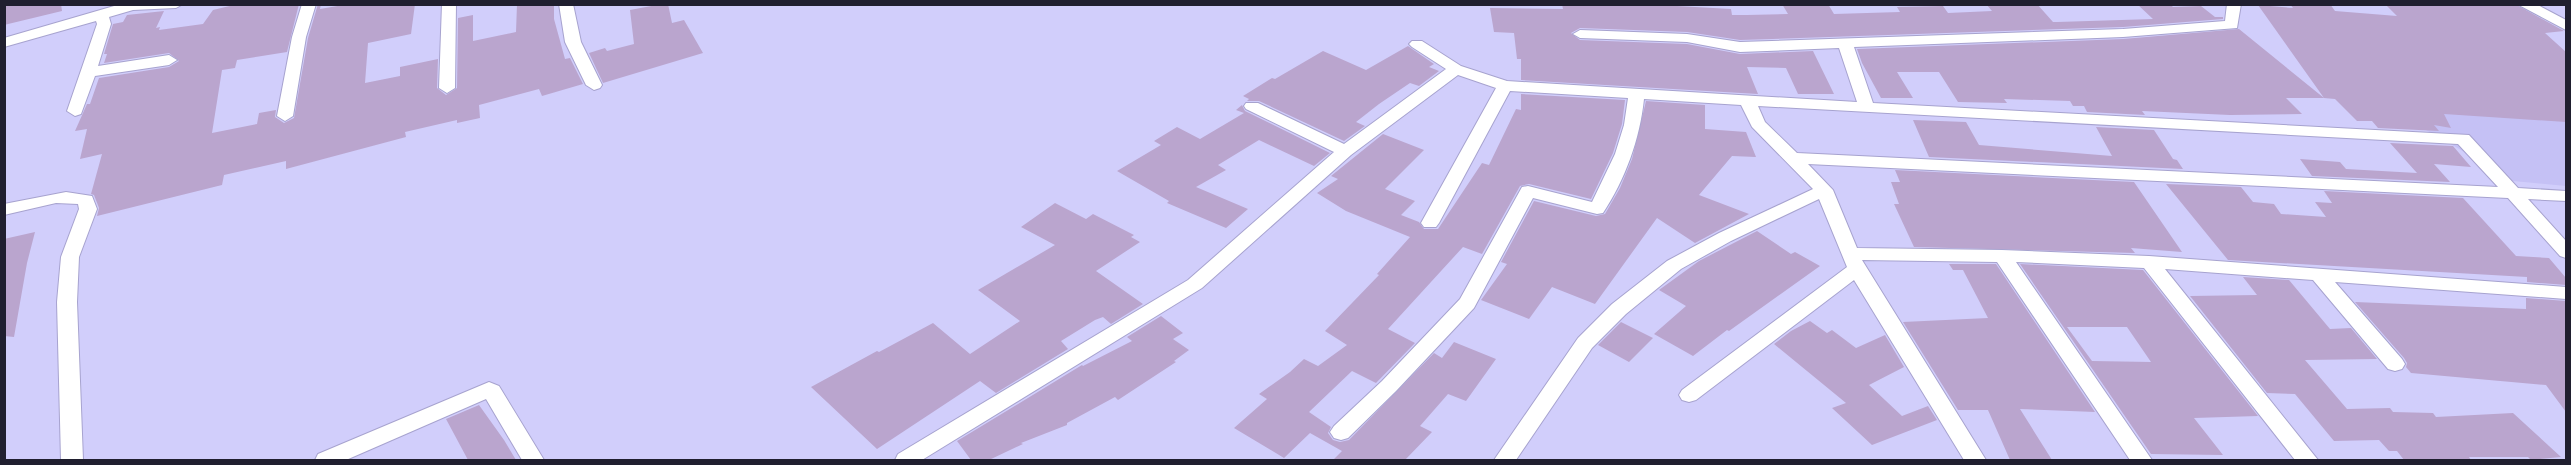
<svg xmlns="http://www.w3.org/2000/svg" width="2571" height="465" font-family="Lato,sans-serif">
<rect width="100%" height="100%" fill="#d1cefb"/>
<path fill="#c5c1f5" d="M2375 48 2566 67V186L2503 180 2461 150 2419 126Z"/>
<path fill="#baa5ce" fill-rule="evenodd" d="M4 4H61L62 11 4 25Z
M238 4H299L287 52 237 60 235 68 222 70 212 133 257 124 259 113 276 110 275 117 284 123 294 118 308 38 318 4H321L320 9 349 4H415L411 34 368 43 365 83 400 76V67L438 59 437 88 446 95 457 88 458 18 473 15V41L516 32 517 4H554V19L565 59 570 58 583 84 542 96 539 89 479 105 480 118 457 123V120L405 132 406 137 286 169V161L224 175 222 185 97 216 99 208 94 195 91 194 102 154 80 159 87 129 75 131 87 104H90L99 78 169 67 179 61 169 53 104 63 107 54H104L113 24 123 22 127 15 164 11 156 28 160 27 159 30 203 24 213 10Z
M662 4H668L672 23 684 20 703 53 603 83 589 53 605 48 607 51 634 44 630 10Z
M1562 4 1677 6 1731 9 1732 15H1747L1788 14 1782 4H1828L1834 14 1900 12 1897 7 1943 6 1948 13 1992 11 1986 4H2037L2053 22H2057L2153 19 2137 4H2170L2173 7 2201 6 2215 17H2223V19L2123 27 1740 40 1687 32 1580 28 1571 33 1580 40 1687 44 1740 54 1813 51 1834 94H1798L1786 68 1747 67 1758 94 1521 80V59H1517L1514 33 1494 32 1490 8 1563 9Z
M2290 4H2330L2335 11 2397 16 2385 4H2515L2564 31 2545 33 2566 52V122L2444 114 2451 128 2434 125 2439 131 2378 128 2372 121H2357L2335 99 2324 98 2258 5 2293 8Z
M2239 29 2324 98H2286L2302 114 2230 115 2142 111 2145 115 2087 112 2084 106H2073L2070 101 2004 99 2007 103 1958 102 1939 72H1897L1913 98H1881L1862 63 1857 49 2123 39Z
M1408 46 1434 64 1429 67 1439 71 1419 86 1410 83 1379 104 1356 122 1365 126 1344 141 1259 101H1247L1249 99 1243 96 1272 78 1275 79 1323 51 1366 70Z
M1521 94 1625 100 1622 124 1613 153 1591 199 1529 184 1520 186 1482 254 1463 247 1388 329 1415 343 1376 383 1352 371 1309 412 1331 427 1328 433 1333 440 1340 442 1349 440 1434 353 1442 358 1454 342 1496 359 1466 401 1448 394 1420 426 1432 432 1405 460H1333L1342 451 1310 433 1284 458 1234 428 1267 399 1259 394 1290 372 1304 359 1318 366 1347 345 1325 331 1379 275 1377 274 1410 237 1346 211 1317 193 1338 179 1331 176 1383 134 1424 150 1385 189 1415 201 1401 215 1419 222 1424 229H1438L1482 163 1489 165 1516 109 1521 110Z
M1646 101 1705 105V129L1746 132 1756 157 1732 156 1699 195 1749 214 1695 243 1657 218 1595 304 1552 287 1529 319 1481 300 1507 264 1501 262 1534 201 1596 216 1605 214 1620 188 1632 159Z
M1242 105 1245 111 1330 153 1314 166 1259 140 1218 165 1226 170 1196 187 1248 209 1226 228 1167 203 1169 201 1117 171 1161 145 1154 141 1177 127 1200 139 1244 113 1236 110Z
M1913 120 1966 122 1979 145 2112 156 2096 127 2154 130 2173 159 2177 160 2183 169 1929 157Z
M2390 143 2453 146 2471 167 2434 164 2450 182 2312 176 2300 159 2340 162 2346 169 2417 173Z
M1895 170 2134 182 2182 252 2131 248 2135 253 1914 247 1894 204H1899L1891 182H1900Z
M2166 184 2241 187 2253 202 2274 204 2281 214 2326 217 2315 202 2332 203 2324 191 2463 198 2516 256 2549 258 2566 278V285L2527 282V277L2228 260Z
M1055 203 1086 219 1093 214 1134 235 1131 237 1140 242 1096 271 1143 304 1111 324 1103 317 1095 320 1061 341 1068 349 996 393 980 381 877 449 811 387 877 351 879 352 933 323 970 354 1020 321 978 290 1055 245 1021 227Z
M1757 231 1791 254 1795 252 1820 266 1729 331 1727 330 1693 356 1654 334 1686 306 1659 290 1699 261Z
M35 232 27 263 14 337 4 336V239Z
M1949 264H1996L2095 412 2020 409 2052 460H2010L1988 410H1958L1903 322 1988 318 1963 270H1953Z
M2020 264 2143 270 2258 416 2194 418 2223 455 2151 454ZM2067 327H2127L2151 362 2092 361Z
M2243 277 2289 280 2330 329 2351 328 2377 359 2305 360 2347 409 2390 408 2393 412 2433 413 2436 417 2513 413 2561 457 2531 460 2528 457H2469L2471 460H2404L2397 451H2389L2379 440 2334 441 2295 394 2267 393 2190 296 2257 295Z
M2526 298 2566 301V412L2546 385 2411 373 2406 367 2407 363 2404 358 2355 302 2526 309Z
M1161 316 1183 333 1173 339 1189 350 1174 361 1176 362 1118 400 1115 397 1067 423V425L1021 443 1023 444 989 460H971L957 441 1082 365 1083 366 1132 341 1127 337Z
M1810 321 1827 333 1832 330 1856 348 1885 335 1904 367 1869 385 1902 416 1928 406 1937 420 1872 445 1832 408 1846 403 1774 344 1791 331Z
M1621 322 1653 338 1629 362 1598 345Z
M479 405 504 440 516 460H468L446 419Z"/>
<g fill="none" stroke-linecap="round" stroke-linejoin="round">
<g stroke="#a7a3cf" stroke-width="2">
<path id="minor" d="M121 4H183L176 8 133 10 109 17 111 24 98 66 169 55 177 60 169 65 95 76 81 114 75 116 67 111 97 24 96 21 4 47V38Z
M302 4H316L306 37 293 116 285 121 277 116 292 37Z
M442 4H456L455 88 447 93 439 88Z
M559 4H573L581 42 602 85 600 88 594 90 586 85 565 42Z
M2227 4H2241L2237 28 2123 37 1854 47 1873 103 2469 135 2518 188 2566 191V201L2528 199 2566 241V258L2560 256 2508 198 1808 164 1833 190 1857 248 2002 250 2149 256 2566 287V299L2335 282 2402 359 2405 364 2402 369 2395 371 2388 369 2313 280 2165 269 2318 460H2295L2144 268 2016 262 2152 460H2130L1997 262 1862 260 1986 460H1964L1854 280 1696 400 1689 402 1682 400 1679 395 1682 390 1847 267 1819 199 1731 241 1681 269 1626 314 1592 348 1516 460H1494L1578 338 1612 304 1667 261 1719 233 1813 189 1752 127 1741 105 1644 99C1640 139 1625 180 1603 213L1597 214 1533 198 1474 308 1396 391 1348 438 1341 440 1334 438 1330 432 1334 426 1382 381 1460 299 1522 187 1528 186 1592 202 1615 154 1624 125 1628 98 1510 91 1439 223 1436 227H1424L1421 223 1496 88 1458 75 1351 155 1202 288 922 460H895L898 454 1188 280 1334 152 1246 109 1244 106 1246 103H1258L1344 144 1446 69 1412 47 1409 44 1412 41H1422L1461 66 1507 81 1857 102 1839 48 1740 52 1687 42 1580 38 1573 34 1580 30 1687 34 1740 42 2123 29 2225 21ZM1758 106 2458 144 2498 187 1797 153 1765 122Z
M2517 4H2536L2566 20V30Z
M66 192 92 196 97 209 79 257 77 302 83 460H61L57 302 61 257 79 209 78 204 56 203 4 215V204Z
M489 382 499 386 544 460H522L486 399 346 460H315L318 454Z"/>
</g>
<use href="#minor" fill="#fff" fill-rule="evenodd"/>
</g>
<rect width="2571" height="465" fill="none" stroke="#201f2f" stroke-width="12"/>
</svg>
